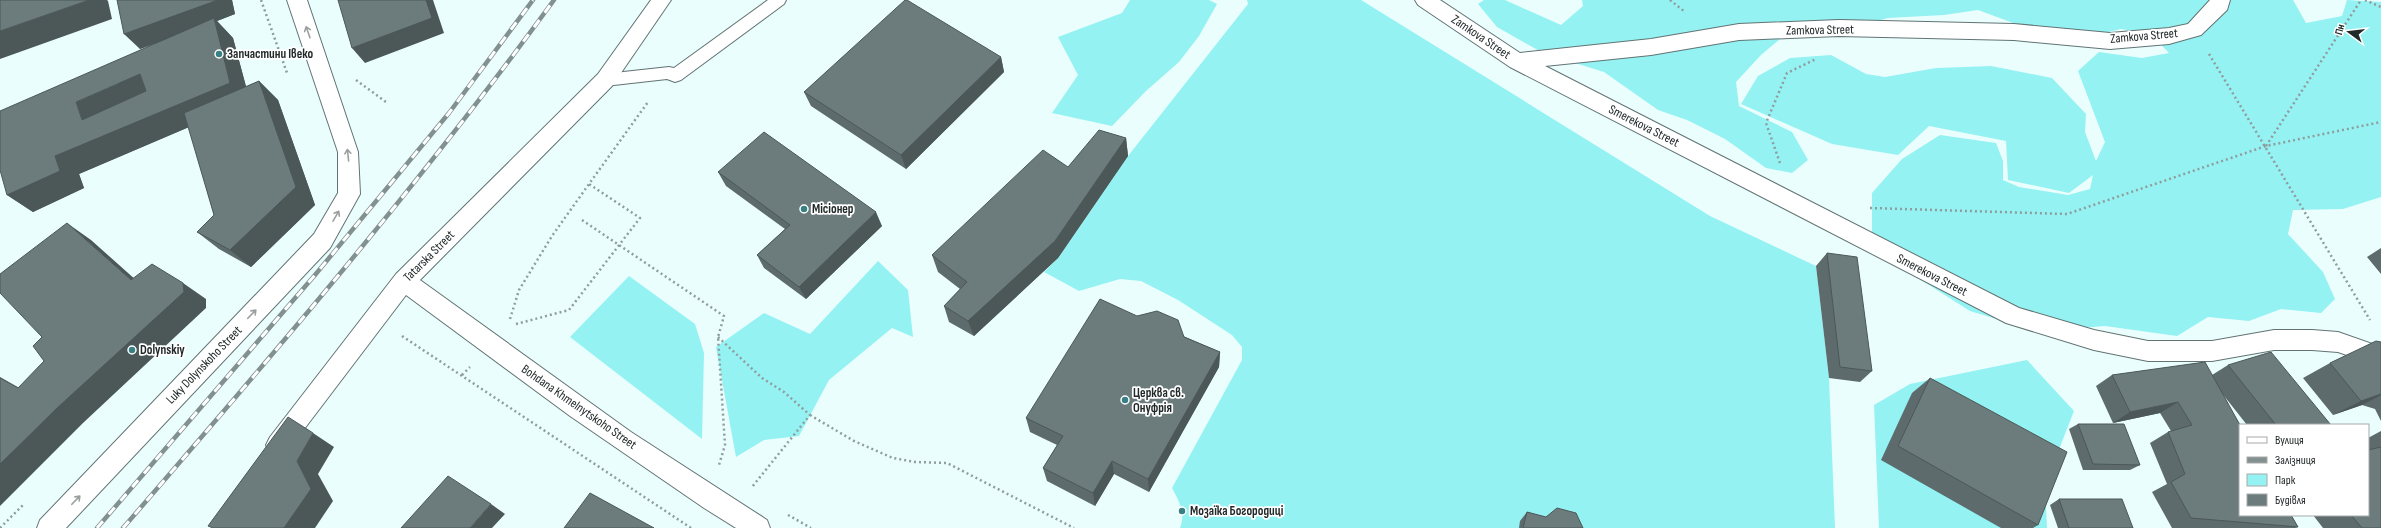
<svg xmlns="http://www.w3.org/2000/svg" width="2381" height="528" font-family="'Sofia Sans Condensed',sans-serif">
<rect width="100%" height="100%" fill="#ebfefe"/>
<path fill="#94f2f3" d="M1130 0H1209L1217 4 1199 36 1179 62 1146 91 1112 126 1052 113 1078 75 1058 37 1122 13Z
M1247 0H1361L1710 216 1816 266 1829 378 1835 528H1180C1186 513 1179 501 1172 488L1242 360V347L1232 335 1178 300 1141 281 1120 279 1079 291 1044 272 1058 258 1128 156 1248 4Z
M1484 0H1505L1561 25 1583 6 1582 0H2293L2306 23 2342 16 2347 0 2381 2V197L2343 209 2293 210 2288 234 2323 272 2335 299 2321 313 2281 309 2249 321 2208 317 2177 336 2105 326 2067 329 2013 324 1970 311 1907 271 1872 242V193L1902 159 1940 135 1996 143 2003 161V180L2019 187 2068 195 2090 189 2093 175 2069 193 2008 180 2006 141 1929 126 1898 155 1832 144 1741 104 1758 76 1790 58 1831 55 1866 74 1885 77 1936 68 1991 66 2052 78 2086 114 2085 132 2096 161 2105 142 2078 71 2099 52 2142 58 2169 53 2151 34 2121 29 2092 36 2050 27 2016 24 1978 10 1944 15 1888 18 1842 31 1786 34 1761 55 1736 82 1739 106 1792 132 1808 160 1792 173 1766 168 1725 139 1687 120 1658 110 1604 72 1543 53 1497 27 1478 4Z
M878 261 908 290 913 337 892 328 829 380 799 436 764 440 736 457 716 347 764 313 810 334Z
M629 276 695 324 704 353 702 439 570 337Z
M2027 360 2074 411 2045 485 2047 528H1879L1874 405 1910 384Z"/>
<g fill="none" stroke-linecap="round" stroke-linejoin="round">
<g stroke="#627373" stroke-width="2">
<path id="service" d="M768 0H786L784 4 681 80 675 82 667 79 605 86 599 84 597 80 599 76 605 74 669 67 674 68Z"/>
</g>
<g stroke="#627373" stroke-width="2">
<path id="minor" d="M651 0H671L612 86 420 280 631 432 767 520 770 528H736L704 508 570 416 406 295 286 453 278 456 270 453 266 445 270 437 396 274 598 74Z
M1415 0H1440L1520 53 1651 39 1739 24 1839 20 2014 24 2110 33 2169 28 2188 24 2210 0H2230L2227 10 2201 35 2169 44 2110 49 2014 40 1839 36 1739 40 1651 55 1545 66 2019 308 2094 330 2148 341H2212L2274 330H2312L2338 332 2381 347V367L2338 352 2312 350H2274L2212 361H2148L2094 350 2006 323 1510 67 1418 5Z"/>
</g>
<g stroke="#627373" stroke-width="2">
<path id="secondary" d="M287 0H307L358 152 360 194 330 248 66 528H37L40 520 314 234 338 193V152Z"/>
</g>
<path stroke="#8f9d9d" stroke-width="2.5" stroke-dasharray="2 3" stroke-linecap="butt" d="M261 0 287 73
M1670 0 1685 12
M2365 0 2381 7
M2209 54 2370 320
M356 80 386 102
M2266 146 2361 0
M1780 163 1766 123 1787 73 1816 59
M1870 208 2067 214 2266 146 2381 122
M582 220 724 316 718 337 725 445 719 465
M510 319 519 290 552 236 589 184
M516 324 569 310 640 218 589 184 648 102
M402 336 691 528
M718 337 762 378 784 392 810 415 752 487
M462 375 470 367
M810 415 854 441 893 458 915 462 947 463 1074 528
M788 515 811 528
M0 528 23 505"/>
<use href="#service" fill="#fff" fill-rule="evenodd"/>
<use href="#minor" fill="#fff" fill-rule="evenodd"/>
<use href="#secondary" fill="#fff" fill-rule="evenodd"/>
<g stroke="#839090" stroke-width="4.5">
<path id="rail" d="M97 528 315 275 449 113 533 0
M123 528C272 356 420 184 554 0"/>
</g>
<use href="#rail" stroke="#fff" stroke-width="3" stroke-dasharray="9" stroke-linecap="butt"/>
</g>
<path fill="#5d6b6c" d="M117 0H232L235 14 217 21 233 38 246 87 259 81 278 100 315 205 251 267 219 249 197 232 214 215 189 127 79 174 84 188 33 212 7 195 159 42 140 49Z
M1001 57 1004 72 906 169 811 106 804 92Z
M1126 138 1128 156 1058 258 974 336 949 322 944 306 960 289 938 272 932 255 1068 167Z
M718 172 882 226 806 299 764 268 757 255 785 229 726 186Z
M2381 248V274L2367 257Z
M1827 253 1872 371 1860 382 1829 378 1816 266Z
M1137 316 1220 352 1219 367 1149 492 1114 474 1095 506 1047 481 1043 468 1057 445 1030 432 1026 418Z
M2381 342V421L2375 409 2362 405 2333 415 2303 378 2330 363Z
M2228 365 2331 425H2247L2221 392 2298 527 2295 528H2172L2152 492 2167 484 2150 443 2168 432 2171 431 2160 413 2113 423 2096 386 2112 375H2212Z
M1930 378 2038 525 2033 528H2001L1881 460 1912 393Z
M2078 424 2140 465 2130 470H2083L2069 429Z
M2381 431V528H2323L2313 515H2368V438Z
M2059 499 2133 528H2058L2050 505Z
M1527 512 1583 528H1519L1520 521Z"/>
<path fill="#4c5758" d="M89 0H107L108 1 112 19 0 59V31Z
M218 0H232L235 14 217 21 233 38 250 101 79 174 84 188 33 212 7 195 60 171 55 156 102 136 82 120 76 102 140 74 161 93 99 121 104 135 230 83 215 22 140 49 124 34Z
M426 0H433L444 33 365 63 352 48Z
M1001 57 1004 72 906 169 901 155Z
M259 81 278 100 315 205 251 267 230 250Z
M1126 138 1128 156 1058 258 974 336 968 321Z
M876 212 882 226 806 299 799 287Z
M67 223 91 240 155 297 131 280Z
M183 283 206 299V308L83 423 0 506V464Z
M1220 352 1219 367 1149 492 1148 479Z
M0 377 46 403 0 378Z
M2381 394V395L2362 405 2333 415 2361 401Z
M2178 402 2160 413 2113 423 2130 412Z
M313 433 334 447 318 474 333 501 315 528H284L297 461Z
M1112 461 1114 474 1095 506 1093 493Z
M491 504 505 514 492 528H470Z"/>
<path fill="#6c7c7d" stroke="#4c5758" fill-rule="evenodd" d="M0 0H89L0 31Z
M117 0H218L124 34Z
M338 0H426L432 18 352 48Z
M905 0H907L1001 57 901 155 804 92Z
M214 18 230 83 55 156 60 171 7 195 0 170V111ZM140 74 146 91 82 120 76 102Z
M259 81 296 187 230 250 197 232 214 215 184 113Z
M1099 130 1126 138 1055 241 968 321 944 306 967 282 932 255 1043 150 1068 167Z
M764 132 876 212 799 287 757 255 790 225 718 172Z
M67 223 131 280 152 264 183 283 184 292 56 409 0 464V378L18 388 44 361 33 346 42 337 0 293V274Z
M1827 253 1857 257 1872 371 1840 367Z
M1100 299 1137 316 1157 311 1178 320 1184 337 1220 352 1148 479 1112 461 1093 493 1043 468 1063 436 1026 418Z
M2376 341 2381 342V394L2361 401 2330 363Z
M2271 352 2331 425H2276L2228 365Z
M2205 362 2240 425V515H2291L2298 527 2191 518 2171 482 2185 474 2168 432 2192 425 2178 402 2130 412 2112 375Z
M1930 378 2067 452 2038 525 1898 446Z
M288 417 313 433 297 461 311 489 284 528H213L208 526Z
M2078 424H2124L2140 465 2093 464Z
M2381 447V528H2362L2351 515H2368V450Z
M448 476 491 504 470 528H401Z
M590 493 654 528H564Z
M2059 499H2122L2133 528H2069Z
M1557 508 1576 513 1583 528H1523L1527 512 1546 517Z"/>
<defs><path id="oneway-shaft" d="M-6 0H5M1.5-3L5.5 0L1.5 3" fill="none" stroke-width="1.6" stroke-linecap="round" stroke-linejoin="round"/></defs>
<g stroke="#9c9f9f">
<use href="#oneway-shaft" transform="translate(308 32) rotate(-109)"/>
<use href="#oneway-shaft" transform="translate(348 155) rotate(-96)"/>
<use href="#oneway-shaft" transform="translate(336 216) rotate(-60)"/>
<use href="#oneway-shaft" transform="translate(252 314) rotate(-46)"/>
<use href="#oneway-shaft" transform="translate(76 500) rotate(-46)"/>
</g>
<g fill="#388082" stroke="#fff" stroke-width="1.5">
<circle cx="219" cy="54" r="4"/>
<circle cx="804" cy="209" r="4"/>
<circle cx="132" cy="350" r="4"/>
<circle cx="1125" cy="400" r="4"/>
<circle cx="1182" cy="511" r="4"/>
</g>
<g text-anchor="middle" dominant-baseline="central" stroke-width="3.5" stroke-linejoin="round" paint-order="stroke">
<g font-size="13" fill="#222929" stroke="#fff">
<text transform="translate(1820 30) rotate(-1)">Zamkova Street</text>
<text transform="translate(2144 36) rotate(-5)">Zamkova Street</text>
<text transform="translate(1481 37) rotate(34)">Zamkova Street</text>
<text transform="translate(1644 126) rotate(27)">Smerekova Street</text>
<text transform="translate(429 256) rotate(-45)">Tatarska Street</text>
<text transform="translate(1932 275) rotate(27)">Smerekova Street</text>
<text transform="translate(204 365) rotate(-46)">Luky Dolynskoho Street</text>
<text transform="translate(579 407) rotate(35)">Bohdana Khmelnytskoho Street</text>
</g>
<g font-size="13" font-weight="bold" fill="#222929" stroke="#fff" text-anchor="start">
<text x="227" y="54">Запчастини Івеко</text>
<text x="812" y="209">Місіонер</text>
<text x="140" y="350">Dolynskiy</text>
<text x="1133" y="393">Церква св.<tspan x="1133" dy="15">Онуфрія</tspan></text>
<text x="1190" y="511">Мозаїка Богородиці</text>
</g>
</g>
<rect x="2239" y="424" width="130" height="92" fill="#ffffff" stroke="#a7a9a9"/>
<rect x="2247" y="437" width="20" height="6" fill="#ffffff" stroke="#a7a9a9"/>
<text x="2275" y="444" font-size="12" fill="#222929">Вулиця</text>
<rect x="2247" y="457" width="20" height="6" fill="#839090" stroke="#a7a9a9"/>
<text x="2275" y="464" font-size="12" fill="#222929">Залізниця</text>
<rect x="2247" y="474" width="20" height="12" fill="#94f2f3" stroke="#a7a9a9"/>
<text x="2275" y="484" font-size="12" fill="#222929">Парк</text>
<rect x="2247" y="494" width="20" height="12" fill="#6c7c7d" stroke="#a7a9a9"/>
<text x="2275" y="504" font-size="12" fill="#222929">Будівля</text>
<g transform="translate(2349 32) rotate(285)" stroke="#ffffff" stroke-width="3" paint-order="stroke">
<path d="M0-3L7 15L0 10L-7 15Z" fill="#222929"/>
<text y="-6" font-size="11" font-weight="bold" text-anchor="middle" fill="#222929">Пн</text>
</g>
</svg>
